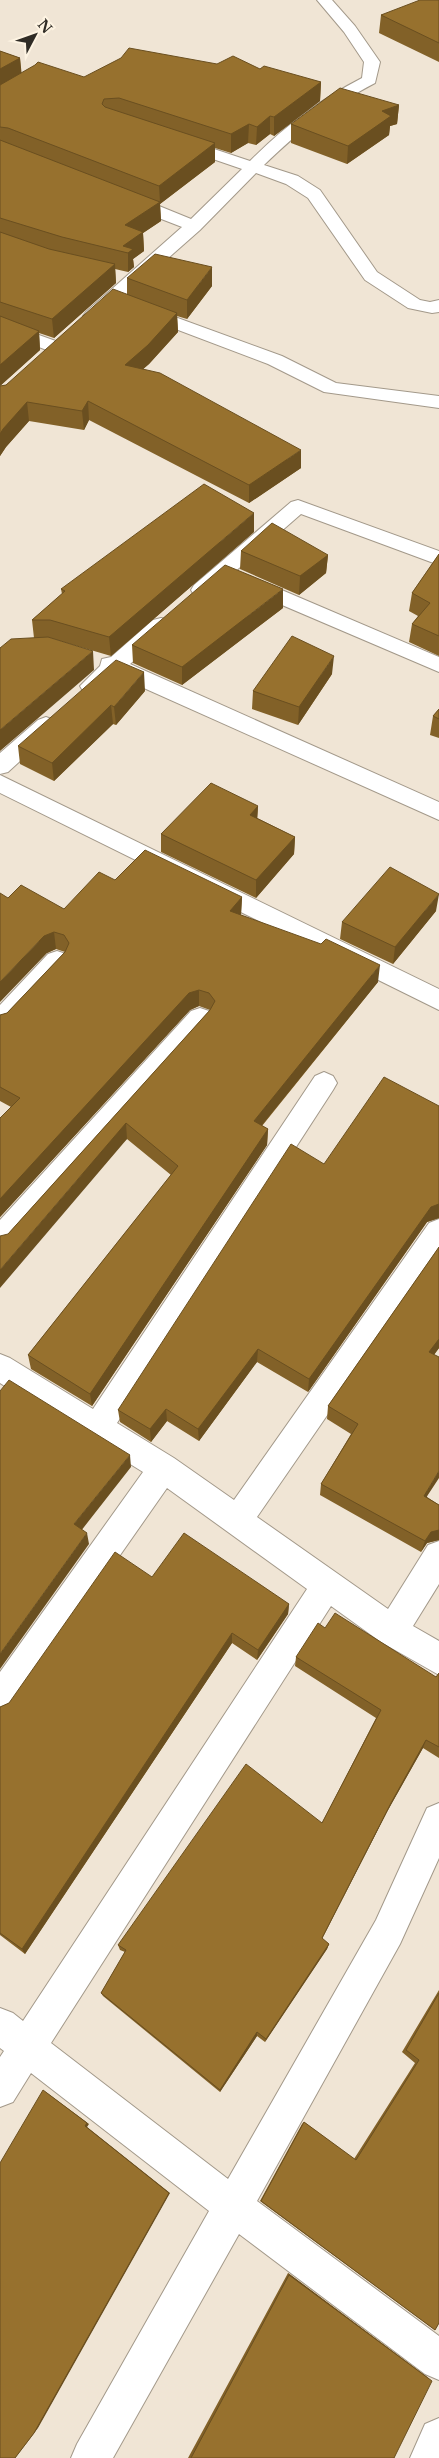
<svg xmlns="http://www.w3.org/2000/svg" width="439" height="2458" font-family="'Libre Baskerville',serif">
<rect width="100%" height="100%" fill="#f0e5d5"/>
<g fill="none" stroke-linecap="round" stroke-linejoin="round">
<g stroke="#a3998a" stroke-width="2">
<path id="minor" d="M317 0H332L355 26 380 62 375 83C331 106 299 131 264 165L298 176 320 190 377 272 420 300 430 302 439 300V312L432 313 408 308 365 280 308 198 286 184 256 173 200 230 98 320H86L83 316 86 312 182 227 120 203 118 199 120 195H132L191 219 242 169 175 146 173 143 175 140H187L250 161C284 127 319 100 362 78L364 62 344 32Z
M142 305 282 356 336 383 439 396V408L324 392 268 364 136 314 133 310 136 306Z
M0 321 64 344 66 348 64 352 57 354 0 332Z
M298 500 439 551V565L301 514 208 595 201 597 194 595 191 590 194 585 291 502Z
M249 576 439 657V672L242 588 239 583 242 578Z
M161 618 169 620 172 625 169 630 130 664 439 802V820L117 676C106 685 98 696 83 691L80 686 100 666 102 659 111 657 153 620Z
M46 717 54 720 57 725 54 730 8 772 0 774V753L38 720Z
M0 775 439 989V1010L0 793Z
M57 951 66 954 69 961 66 968 9 1028 0 1031V1005L48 954Z
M200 1008 209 1011 213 1018 209 1025 10 1247 0 1251V1220L191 1011Z
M324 1072 333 1076 337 1083 333 1090 117 1423 174 1458 234 1500 429 1223 439 1219V1253L257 1517 388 1609 428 1545 439 1541V1584L413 1626 439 1641V1675L381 1642 331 1606 51 2043 228 2179 376 1920 427 1808 439 1803V1858L400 1944 257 2201 439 2336V2380L425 2374 239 2234 113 2458H71L77 2444 209 2211 31 2073 13 2102 0 2107V2057L4 2051 0 2048V2008L13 2013 23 2021 307 1589 167 1488 11 1711 0 1716V1672L143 1472 0 1383V1354L10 1358 93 1409 315 1076Z
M439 2418V2458H410L425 2424Z"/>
</g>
<use href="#minor" fill="#fff" fill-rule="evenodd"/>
</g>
<path fill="#826128" d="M439 0V62L379 33 381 15Z
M0 51 20 58 21 73 84 77 217 64 260 69 321 82 320 101 274 136 270 134 256 145 248 143 231 153 215 148V162L160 204 161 221 143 233 144 251 133 259 134 267 128 272 115 269 116 283 54 338 39 333 40 350 0 386Z
M399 105 397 124 390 126 389 135 347 164 291 143V124Z
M127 278 212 286 187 319 177 316 178 332 149 364 143 369 301 468 249 503 89 420 84 430 29 421 6 447 0 456V386L6 385 127 295Z
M254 532 111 656 50 638 94 670 34 638 32 620 62 594 61 589Z
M241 551 328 555 326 573 299 595 240 569Z
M439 554V656L409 642 412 624 418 616 409 611 412 593Z
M283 608 182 685 133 663 132 645Z
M332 674 298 725 252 709 253 691Z
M145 691 116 725 113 724 54 781 20 764 18 746Z
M439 709V738L430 735 433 716Z
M258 806 257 818 295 837 294 854 256 898 161 852V834Z
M115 880 242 897 241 915 378 982 262 1126 268 1129 267 1145 92 1406 31 1369 28 1355 171 1175 127 1139 8 1234 210 1010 199 1006 190 1010 0 1217V1118L11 1107 0 1101V1015L7 1013 65 952 56 949 47 953 8 898 64 909Z
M436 911 393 964 340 939 342 922Z
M439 1106V1218L427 1222 308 1392 257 1362 199 1441 167 1421 151 1442 120 1422 118 1410 324 1164Z
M439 1247V1348L434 1355 427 1497 439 1505V1540L427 1543 421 1552 320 1495 321 1484 351 1434 327 1419 328 1406Z
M152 1577 289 1604 288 1614 257 1660 232 1643 25 1954 0 1935V1707L9 1703Z
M325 1628 436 1677 439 1673V1758L423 1748 388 1810 322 1939 329 1944 327 1949 265 2042 257 2036 220 2092 103 1996 101 1993 125 1952 120 1950 118 1945 322 1823 376 1718 295 1666 296 1657Z
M439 1990V2323L435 2330 260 2201 302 2124 304 2122 354 2159 415 2063 402 2052Z
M288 2273 427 2377 394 2458H188Z"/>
<path fill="#6a4f20" d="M20 58 22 77 0 89V69Z
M321 82 320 101 274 136V117Z
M399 105 397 124 390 126 389 135 347 164 348 146 382 111Z
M270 116V134L256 145 257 127Z
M249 124 248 143 231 153V134Z
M215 143V162L160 204 161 221 143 233 144 251 133 259 134 267 128 272V253L124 252 125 225 160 202 159 186Z
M115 264 116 283 54 338 52 319Z
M212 267V286L187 319V300Z
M177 313 178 332 149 364 126 384 125 365Z
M39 331 40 350 0 386V365Z
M88 401 89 420 84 430 82 411Z
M27 402 29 421 6 447 0 456V434L3 429Z
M301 450V468L249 503V485Z
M254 513V532L111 656 109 637Z
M328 555 326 573 299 595 300 576Z
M283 589V608L182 685V667Z
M93 651 94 670 0 751V730Z
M334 656 332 674 298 725 299 707Z
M144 672 145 691 116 725 114 707Z
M111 705 113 724 54 781 52 763Z
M258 806 257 824 250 815Z
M295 837 294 854 256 898V880Z
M439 894 436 911 393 964 395 947Z
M242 897 241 914 230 928V911Z
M54 932 56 949 47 953 0 1002V982L44 936Z
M380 965 378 982 253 1136 254 1121Z
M199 990V1006L190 1010 0 1217V1199L189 993Z
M126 1123 127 1139 0 1288V1270Z
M268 1129 267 1145 92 1406 90 1394Z
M439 1204V1218L427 1222 308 1392 309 1379 431 1207Z
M439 1339V1348L426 1365 429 1352Z
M258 1349 257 1362 199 1441 198 1429Z
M166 1409 167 1421 151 1442 150 1429Z
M130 1455 131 1467 77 1536 74 1524Z
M439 1471V1478L420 1507 424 1496Z
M439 1530V1540L427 1543 421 1552 425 1541 431 1532Z
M87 1533 89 1544 0 1669V1654Z
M289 1604 288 1614 257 1660 258 1650Z
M232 1633V1643L25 1954 22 1949Z
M426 1740 423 1748 388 1810 320 1943 391 1803Z
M329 1944 327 1949 265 2042 266 2039Z
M257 2032V2036L220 2092V2090Z
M43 2090 89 2124 87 2127 170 2193 38 2428 15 2458 85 2126Z
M288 2273 427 2377 432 2381 289 2275Z"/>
<path fill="#97712e" stroke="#6a4f20" d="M420 0H439V43L381 15Z
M129 48 217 64 233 56 260 69 264 66 321 82 274 117 270 116 257 127 249 124 231 134 119 98 104 99 102 104 105 107 215 143 159 186 8 128 0 127V85L35 65 38 62 84 77 121 58Z
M0 51 20 58 0 69Z
M340 88 399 105 382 111 391 116 348 146 291 124Z
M0 140 160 202 125 225 143 232 123 246 133 249 128 253 62 237 0 218Z
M0 232 49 249 115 264 52 319 0 302Z
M155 254 212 267 187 300 127 278Z
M113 289 177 313 148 345 125 365 160 373 301 450 249 485 88 401 82 411 27 402 3 429 0 434V386L6 385Z
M0 316 39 331 0 365Z
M204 484 254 513 109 637 50 620H32L65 591 61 589Z
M272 523 328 555 300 576 241 551Z
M439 554V636L412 624 430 603 412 593Z
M225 565 283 589 182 667 132 645Z
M292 636 334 656 299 707 253 691Z
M48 637 93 651 0 730V648L11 639Z
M116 660 144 672 114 707 111 705 52 763 18 746Z
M439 709V719L433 716Z
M211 783 258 806 250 815 295 837 256 880 161 834Z
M145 850 242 897 230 911 321 944 326 939 380 965 254 1121 268 1129 90 1394 28 1355 178 1166 126 1123 0 1270V1236L8 1234 210 1010 215 1001 209 993 199 990 189 993 0 1199V1118L20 1098 0 1087V1015L7 1013 65 952 69 943 64 935 54 932 44 936 0 982V893L8 898 21 885 64 909 99 872 115 880Z
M390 867 439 894 395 947 342 922Z
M384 1077 439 1106V1204L431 1207 309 1379 258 1349 198 1429 166 1409 150 1429 118 1410 291 1144 324 1164Z
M439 1247V1339L429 1352 439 1357V1471L424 1496 439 1505V1530L431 1532 425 1541 321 1484 358 1424 328 1406Z
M9 1380 130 1455 74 1524 87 1533 0 1654V1391Z
M184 1533 289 1604 258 1650 232 1633 22 1949 0 1933V1707L9 1703 115 1552 152 1577Z
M335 1613 436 1677 439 1673V1747L426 1740 391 1803 322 1938 329 1944 266 2039 257 2032 220 2090 101 1993 126 1950 118 1945 246 1764 322 1823 381 1710 296 1657 318 1623 325 1628Z
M439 1993V2323L435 2330 261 2201 304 2122 356 2160 419 2060 406 2050Z
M43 2090 87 2123 85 2126 169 2193 34 2433 15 2458H0V2163Z
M289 2275 432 2381 394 2458H191Z"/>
<g transform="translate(35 35) rotate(49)" stroke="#fdf3e2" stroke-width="4" paint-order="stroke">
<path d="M0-4L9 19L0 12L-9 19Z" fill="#2f2b25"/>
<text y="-8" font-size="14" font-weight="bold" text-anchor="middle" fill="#2f2b25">N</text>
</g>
</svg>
